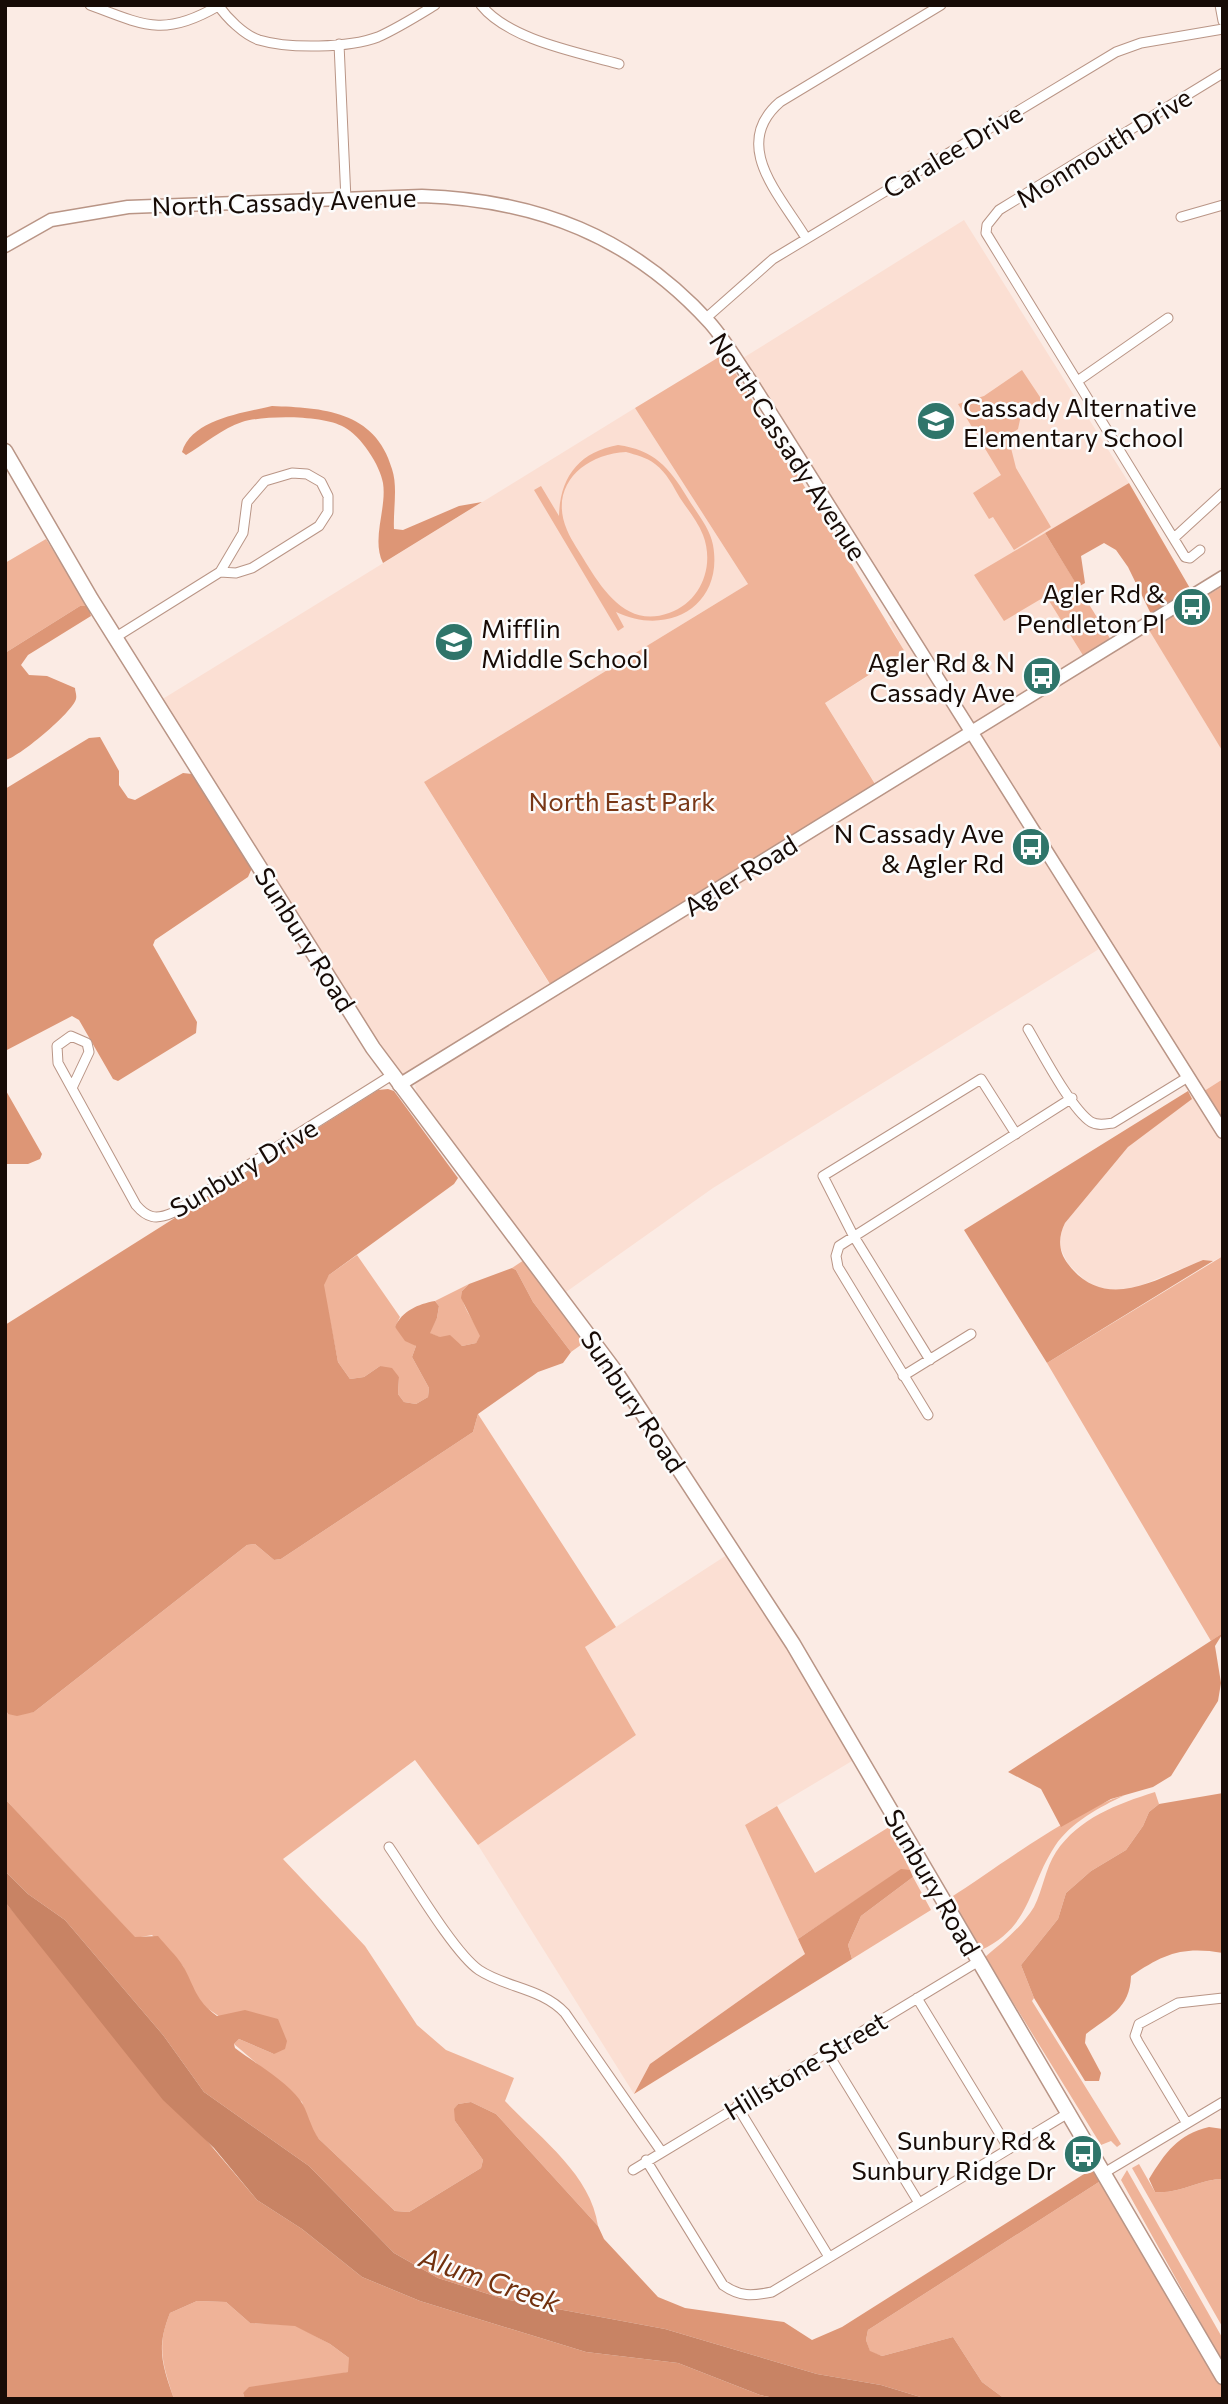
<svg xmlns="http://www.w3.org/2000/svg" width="1228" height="2404" font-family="Commissioner,sans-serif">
<rect width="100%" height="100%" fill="#fbebe4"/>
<path fill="#fbdfd3" d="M964 220 1129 483 974 576 1046 596 1084 657 1143 619 1223 752V1079L1201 1093 1223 1126V1256L1213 1261 1203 1260 1132 1289 1109 1291 1089 1284 1068 1264 1060 1247V1234L1065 1223 1128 1147 1188 1091 1099 949 713 1188 566 1292 419 1102 415 1085 418 1081H397L271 872 161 700 635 408 748 584 424 782 555 993 881 793 825 703 905 653 889 622 906 616 743 358Z
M733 1551 862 1755 745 1825 805 1954 650 2064 634 2094 478 1845 636 1735 585 1647Z"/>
<path fill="#efb398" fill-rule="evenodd" d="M724 354 905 652 825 703 875 784 550 984 424 782 748 584 635 408Z
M1022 370 1042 400 1021 415 1018 429 1008 436 1016 468 1051 527 1014 550 993 517 989 519 973 493 1001 475 958 404 984 396Z
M618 445C654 450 669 467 687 497 696 512 710 528 713 545 724 606 668 637 616 612L624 627 618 631 534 490 541 486 559 516C560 477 579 452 618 445ZM626 452C636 455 646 457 655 464 667 473 673 486 680 498 688 510 698 522 703 535 715 566 701 602 669 613 628 628 604 592 586 563 580 552 572 542 567 530 548 486 584 454 626 452Z
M1045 533 1111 640 1084 657 1046 596 1004 621 974 575Z
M46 539 88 606H80L5 653V563Z
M1223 586V752L1149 630Z
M1223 1079V1126L1201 1093Z
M357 1255 400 1317 395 1327 416 1346 412 1357 429 1388 428 1397 416 1404 404 1402 398 1394 399 1377 380 1366 364 1377 350 1379 338 1362 323 1285 329 1275Z
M1223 1256V1633L1211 1641 1047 1363Z
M524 1260 585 1342 571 1352 533 1302 516 1270 512 1268Z
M469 1284 462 1291C460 1306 476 1322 481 1336L476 1343 462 1346 429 1333 437 1318 439 1306 435 1301Z
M478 1414 616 1627 585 1647 636 1735 478 1845 415 1760 283 1859 365 1946 417 2025 446 2050 514 2078 505 2101C539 2137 591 2174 598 2226L496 2114 471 2102 458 2104 455 2109V2121L483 2160 481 2168 409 2212 395 2211 319 2139 309 2126 302 2102 234 2044 239 2039 274 2054 204 2006 192 1989 183 1966 152 1935 135 1938 5 1799V1709L8 1714 34 1712 247 1545 255 1544 274 1560 281 1559 473 1432Z
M1155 1792 1159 1804 1149 1812 1143 1826 1126 1850 1091 1871 1066 1893 1058 1919 1021 1965 1034 1998 1032 2001 1121 2144 1117 2147 1111 2141 1101 2145 985 1957C1003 1942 1022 1927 1034 1907 1043 1889 1045 1869 1056 1852 1079 1818 1117 1804 1155 1792Z
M1125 1795C1100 1807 1071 1822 1055 1846 1028 1887 1032 1926 981 1950L950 1898C998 1867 1073 1810 1125 1795Z
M777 1806 815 1873 889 1827 910 1870H901L798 1939 745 1825Z
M913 1877 931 1910 852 1959 848 1945 861 1916Z
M1139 2164 1155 2192C1177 2195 1200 2179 1223 2179V2328L1132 2168Z
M1127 2170 1223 2339V2363L1121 2180Z
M1102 2180 1223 2388V2399H1005L982 2382 953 2337 882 2356 870 2352 866 2340 868 2330Z
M197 2301 226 2302 250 2323 295 2325 330 2344 349 2358V2372L243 2393 245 2399H174C163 2365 156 2347 170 2313Z"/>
<path fill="#dd9676" d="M272 406C322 408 375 410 392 469 398 487 393 510 394 529L403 530 459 506 482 502 383 563C371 539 387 509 383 483 380 465 361 436 344 427 323 415 265 415 242 422 223 428 203 445 186 455L182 452C192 419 243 413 272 406Z
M1129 483 1191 590 1151 614 1128 567 1116 550 1104 543 1081 556 1085 583 1078 587 1045 533Z
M80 606H88L91 616 28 655 21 665 29 675 47 676 75 688C75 691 77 695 76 699 73 712 17 759 5 760V653Z
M100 737 119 771V785L128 798 135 800 183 773 192 774 252 868 248 877 155 940 153 945 197 1022 196 1033 118 1081 113 1079 79 1020 72 1016 5 1051V789L89 738Z
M5 1089 42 1154 40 1159 28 1164H5Z
M388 1089 394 1091 458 1178 454 1184 329 1275 324 1285 338 1362 350 1379 364 1377 380 1366 392 1368 399 1377 398 1394 404 1402 416 1404 428 1397 429 1388 412 1357 416 1346 405 1341 395 1327C402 1311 418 1304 435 1301L439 1306 437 1318 430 1333 440 1337 450 1335 462 1346 476 1343 480 1336 461 1298 462 1291 469 1284 512 1268 516 1270 533 1302 571 1352 563 1363 538 1372 478 1414 473 1432 281 1559 274 1560 255 1544 247 1545 34 1712 17 1716 8 1714 5 1709V1325L378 1090Z
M1188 1091 1192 1099 1128 1147 1065 1223C1058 1237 1058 1251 1068 1264 1106 1314 1158 1278 1203 1260L1213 1261 1047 1363 964 1230Z
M1223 1633 1215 1646 1221 1683 1218 1701 1171 1776 1153 1787 1111 1799 1061 1827 1041 1789 1008 1772Z
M1223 1793V1953C1182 1946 1164 1954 1131 1976 1130 2009 1109 2016 1086 2034L1085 2043 1101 2073 1099 2081H1085L1034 1998 1021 1965 1058 1919 1066 1893 1091 1871 1126 1850 1143 1826 1149 1812 1159 1804Z
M5 1799 135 1937 158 1936C166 1946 176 1955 183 1966 195 1987 195 2000 217 2016L245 2010 278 2019 287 2041 285 2049 274 2054 239 2039 234 2044 235 2048C256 2064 284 2079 300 2100 308 2111 310 2127 319 2139L395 2211 409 2212 481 2168 483 2160 455 2121 454 2109 458 2104 471 2102 496 2114 598 2226 604 2239 658 2297 685 2308 784 2322 812 2340 842 2327 1095 2167 1102 2180 868 2330 866 2340 870 2351 882 2356 953 2337 982 2382 1005 2399H927L881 2385 817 2374 665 2329 504 2299 438 2278 394 2253 309 2166 204 2092 163 2035 65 1920 28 1894 5 1871Z
M901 1869 910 1870 913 1877 861 1916 848 1945 852 1959 634 2094 650 2064 805 1954 798 1939Z
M5 1902 257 2200 302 2229 362 2277 420 2301 586 2352 678 2363 760 2395 779 2399H245L243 2393 249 2387 348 2372 349 2358 330 2344 295 2326 250 2323 226 2302 197 2301 170 2313C156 2348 162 2364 174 2399H5Z
M1209 2127 1223 2129V2179C1200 2179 1177 2195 1155 2192L1149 2179C1165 2153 1178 2134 1209 2127Z"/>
<path fill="#c88364" d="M5 1871 28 1894 65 1920 163 2035 204 2092 309 2166 394 2253 438 2278 504 2299 665 2329 817 2374 881 2385 927 2399H779L760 2395 678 2363 586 2352 420 2301 362 2277 302 2229 257 2200 214 2148 163 2100 5 1902Z"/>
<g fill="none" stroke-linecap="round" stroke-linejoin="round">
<g stroke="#b99586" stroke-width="11">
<path id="minor" d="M90 5C145 26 165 37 218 6
M218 5C227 18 244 35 259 40 289 49 349 48 378 37 398 28 417 16 435 5
M481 5C509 40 577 52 619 64
M1220 5 1223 21
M339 44 346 200
M1181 217 1223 205
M806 238C780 195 730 145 780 102L941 5
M705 319 773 259 1116 52 1141 43 1223 29
M1079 380 1168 318
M1174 538 1223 493
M1200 550 1190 558 1185 557 986 233 987 225 999 210 1223 73
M116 637 220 572 243 533 247 502 265 481 292 473 307 474 321 482 328 496V512L319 526 252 568 236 573 220 572
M1028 1029C1041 1051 1071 1109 1091 1122 1098 1126 1106 1124 1113 1123L1188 1077
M72 1088 89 1052 87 1043 71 1036 57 1046 58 1063 136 1205C147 1218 156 1220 172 1213L392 1075
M930 1360 853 1235 823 1176 981 1079 1016 1134
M903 1376 971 1334
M928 1415 838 1267 836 1256 839 1246 1072 1098
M389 1847C409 1876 454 1953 479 1970 506 1988 542 1988 565 2013L661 2151
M917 1998 1009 2149
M827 2052 919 2203
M737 2106 829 2257
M1186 2122 1138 2042 1135 2036 1139 2024 1178 2003 1223 1998
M646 2160 723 2285C740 2297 752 2296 772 2292L1070 2112
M633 2170 979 1961
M1104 2173 1223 2102"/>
</g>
<g stroke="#b99586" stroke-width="15">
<path id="secondary" d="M5 246 51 220 128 207 422 196C537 200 631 236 710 323 725 340 737 361 750 380L1223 1132
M399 1085 1223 577"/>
</g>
<g stroke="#b99586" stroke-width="17">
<path id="primary" d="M5 451 91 599 373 1048 615 1371 793 1644 1223 2377"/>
</g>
<use href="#minor" stroke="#fff" stroke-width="9"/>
<use href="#secondary" stroke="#fff" stroke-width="12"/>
<use href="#primary" stroke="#fff" stroke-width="14"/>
</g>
<defs>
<g id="school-disc" transform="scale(2.0125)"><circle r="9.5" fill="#2f756a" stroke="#fcfcfc"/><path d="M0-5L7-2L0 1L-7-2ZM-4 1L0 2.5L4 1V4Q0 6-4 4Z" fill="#fff"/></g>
<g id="bus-disc" transform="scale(2.0125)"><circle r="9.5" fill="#2f756a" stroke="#fcfcfc"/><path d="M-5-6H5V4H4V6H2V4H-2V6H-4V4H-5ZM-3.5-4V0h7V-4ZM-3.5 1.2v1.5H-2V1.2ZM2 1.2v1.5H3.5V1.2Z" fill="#fff"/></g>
</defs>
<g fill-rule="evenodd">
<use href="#school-disc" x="936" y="421"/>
<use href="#bus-disc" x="1192" y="607"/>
<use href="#school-disc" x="454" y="642"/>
<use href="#bus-disc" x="1042" y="676"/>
<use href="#bus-disc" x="1031" y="847"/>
<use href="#bus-disc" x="1083" y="2154"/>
</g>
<g text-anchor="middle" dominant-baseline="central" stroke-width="5" stroke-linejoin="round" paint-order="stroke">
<g font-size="26" fill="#170b06" stroke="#fcfcfc">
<text transform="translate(1103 147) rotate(-32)">Monmouth Drive</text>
<text transform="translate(952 150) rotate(-31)">Caralee Drive</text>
<text transform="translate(284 201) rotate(-2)">North Cassady Avenue</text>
<text transform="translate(789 446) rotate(57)">North Cassady Avenue</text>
<text transform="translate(740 875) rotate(-32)">Agler Road</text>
<text transform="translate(306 939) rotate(58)">Sunbury Road</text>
<text transform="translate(243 1167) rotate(-31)">Sunbury Drive</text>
<text transform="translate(634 1401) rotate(56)">Sunbury Road</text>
<text transform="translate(933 1882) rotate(60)">Sunbury Road</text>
<text transform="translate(805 2065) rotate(-31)">Hillstone Street</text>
</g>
<g font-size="26" fill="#170b06" stroke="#fcfcfc" text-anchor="end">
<text x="963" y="406" text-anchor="start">Cassady Alternative<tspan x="963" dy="30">Elementary School</tspan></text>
<text x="1165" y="592">Agler Rd &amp;<tspan x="1165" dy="30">Pendleton Pl</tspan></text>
<text x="481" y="627" text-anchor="start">Mifflin<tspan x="481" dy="30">Middle School</tspan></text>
<text x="1015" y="661">Agler Rd &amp; N<tspan x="1015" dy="30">Cassady Ave</tspan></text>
<text x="1004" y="832">N Cassady Ave<tspan x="1004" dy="30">&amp; Agler Rd</tspan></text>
<text x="1056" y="2139">Sunbury Rd &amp;<tspan x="1056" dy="30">Sunbury Ridge Dr</tspan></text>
</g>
<g font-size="26" fill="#783716" stroke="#fcfcfc">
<text x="622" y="800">North East Park</text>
</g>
<g font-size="28" font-style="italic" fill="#71300e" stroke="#fcfcfc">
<text transform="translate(490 2279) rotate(19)">Alum Creek</text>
</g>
</g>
<rect width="1228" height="2404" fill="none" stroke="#170b06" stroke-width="14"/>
</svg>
